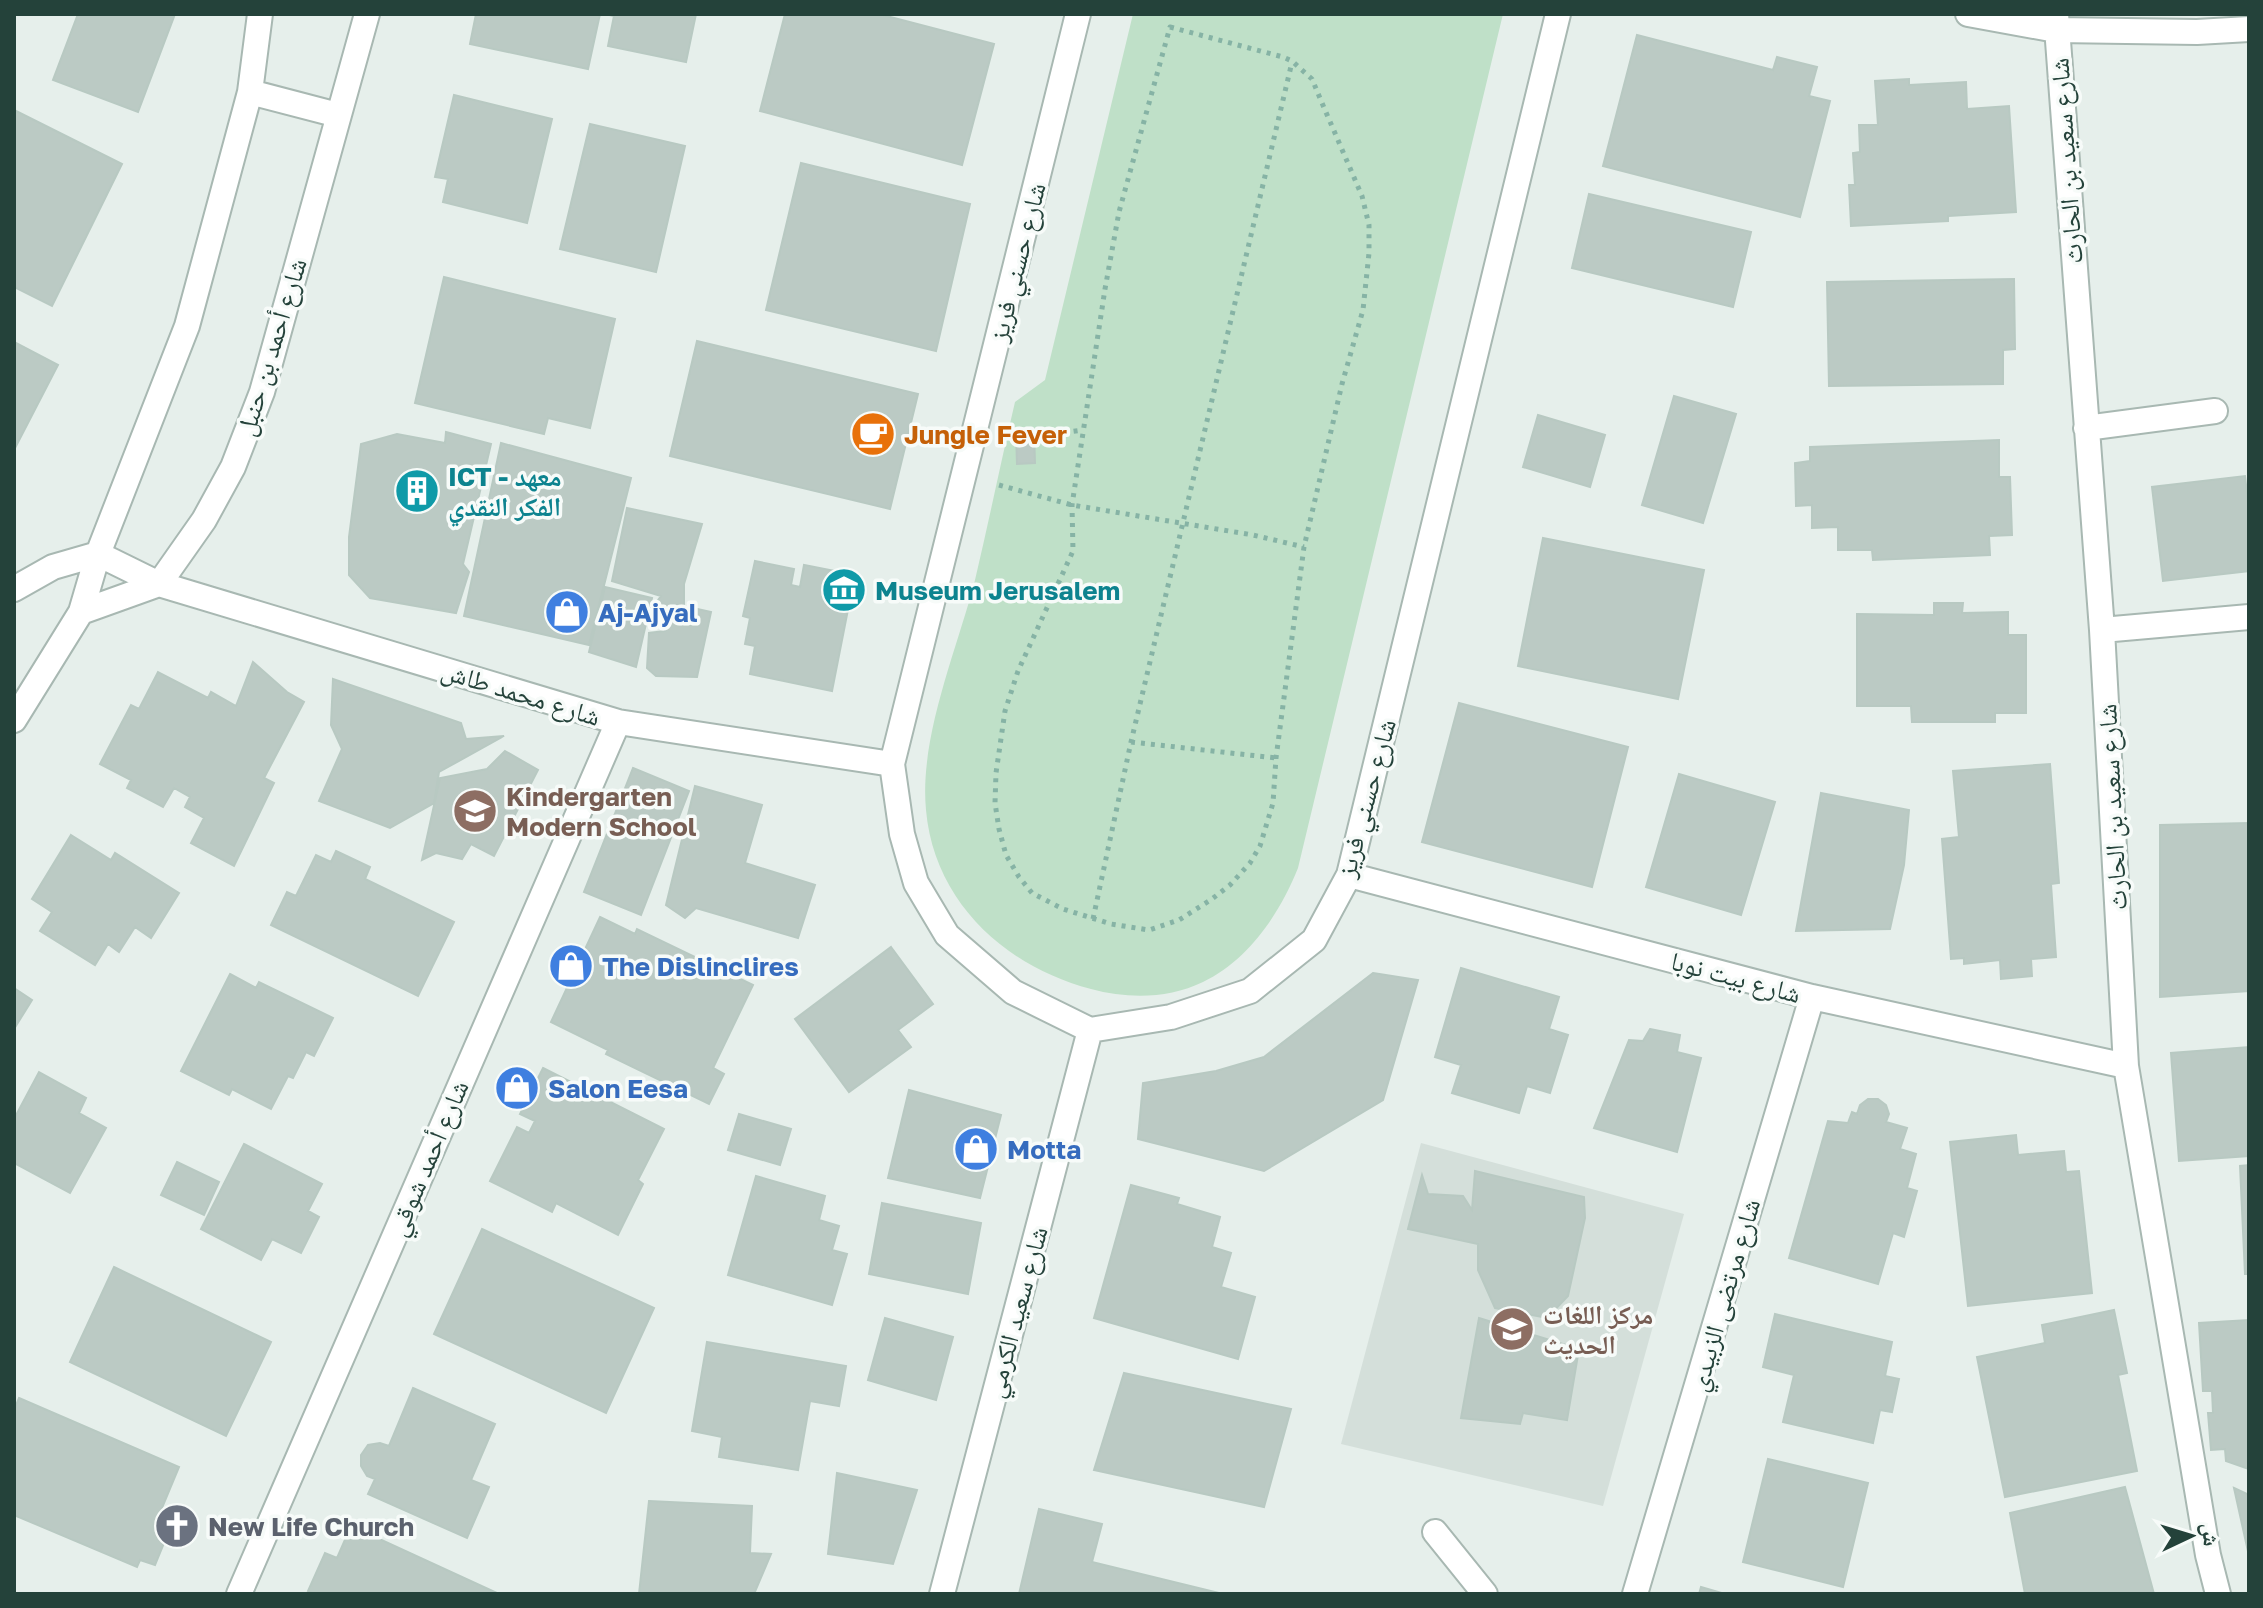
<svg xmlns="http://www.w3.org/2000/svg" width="2263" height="1608" font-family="'Golos Text','Noto Naskh Arabic',sans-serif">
<rect width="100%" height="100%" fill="#e6efeb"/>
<path fill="#d4dfda" d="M1421 1143 1684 1214 1603 1506 1341 1444Z"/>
<path fill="#bfe0c8" d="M1133 14H1503L1298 868C1280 913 1249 960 1203 982 1168 999 1128 999 1091 989 1006 967 934 902 926 810 919 737 957 650 975 580 989 521 1001 461 1015 402L1045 380Z"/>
<path fill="#bbcac4" stroke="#b8c9c2" stroke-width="2" d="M78 14H175L138 112 53 80Z
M476 14H600L588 69 470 44Z
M605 14H696L686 62 608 46 614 16Z
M785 14H879L994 44 962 165 760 111Z
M1637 35 1773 70 1777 57 1817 67 1809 96 1830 101 1800 217 1603 166Z
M1909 79V85L1966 82 1967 109 2009 106 2016 212 1948 216V221L1851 226 1849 185H1855L1853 153 1860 152 1859 125H1878L1875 81Z
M454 95 552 119 527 223 443 202 448 179 435 177Z
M14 110 122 164 52 306 14 287Z
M590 124 685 146 656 272 560 249Z
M801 163 970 204 936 351 766 310Z
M1589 194 1751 232 1733 307 1572 268Z
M444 277 615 319 590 428 548 418 544 434 415 403Z
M2014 279 2015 349 2003 350V384L1829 386 1827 282Z
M697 341 918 394 890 509 670 456Z
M14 342 58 365 14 450Z
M1674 396 1736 414 1703 523 1642 505Z
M1538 415 1605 435 1590 487 1523 467Z
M446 432 491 444 463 564 469 572 456 613 370 598 349 575V537L361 444 397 434 445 443Z
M1016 433H1034L1035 463 1017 464Z
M1999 440V477H2010L2012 535 1989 536 1990 555 1873 560 1872 550H1838V527L1812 528V505L1796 506 1795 463 1810 461V447Z
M501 443 631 478 589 645 464 616Z
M2245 476 2249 510V571L2163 581 2152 487Z
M627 508 702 524 684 584V606L711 612 697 677 656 676 647 668 649 633 665 631 663 613 652 608 661 596 612 581Z
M1543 538 1704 570 1678 699 1518 666Z
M755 561 794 569 791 585 800 587 804 565 835 571 833 581 853 584 832 691 750 674 755 646 745 644 750 618 743 616Z
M605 587 652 598 636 667 589 652Z
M1934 603H1963L1962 613 2008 612V635H2026V713H1995V722H1912L1911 706H1857V614L1934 615Z
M253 662 287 692 304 702 264 778 274 783 234 866 191 843 204 818 185 807 190 797 174 788 163 807 127 788 131 780 100 764 131 705 139 709 158 672 208 698 211 692 236 706Z
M333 679 461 723 466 739 504 736 439 772 434 803 390 828 319 801 342 749 331 725Z
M1459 703 1628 747 1592 887 1422 842Z
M505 751 538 770 494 856 471 844 462 859 436 853 422 860 440 778 487 769Z
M2050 764 2059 883 2051 884 2056 957 2031 959 2032 976 2001 979 2000 960 1964 964V958L1951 959 1942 839 1959 837 1953 771Z
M633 768 689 791 641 915 584 892Z
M1679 774 1775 802 1741 915 1646 887Z
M695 786 762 805 745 863 815 885 798 938 696 908 685 918 666 905Z
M1821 793 1909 810 1904 865 1890 929 1796 931Z
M2249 823V991L2160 997V825Z
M71 835 111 860 115 853 179 893 151 938 135 927 119 952 108 944 95 965 40 931 52 912 32 899Z
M336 851 370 867 365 879 454 922 418 996 271 925 287 892 296 896 316 855 331 862Z
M600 917 635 934 637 929 753 985 713 1068 724 1074 709 1104 606 1054 608 1050 551 1022Z
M891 947 933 1004 898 1030 911 1047 849 1092 795 1019Z
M1461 968 1559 997 1549 1029 1568 1035 1550 1093 1527 1086 1519 1113 1452 1093 1461 1065 1435 1057Z
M1373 973 1418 980 1383 1100 1264 1171 1138 1139 1143 1083 1216 1071 1264 1057Z
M230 974 256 988 259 982 333 1018 314 1056 306 1052 293 1078 288 1076 271 1109 232 1089 229 1095 181 1071Z
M14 988 32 1000 14 1029Z
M1650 1029 1680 1035 1677 1052 1701 1058 1677 1152 1594 1128 1629 1040 1643 1041Z
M2249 1047V1156L2179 1161 2171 1053Z
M543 1068 664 1129 638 1180 643 1184 618 1235 556 1203 552 1212 490 1181 517 1127 529 1133 535 1121 520 1114Z
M39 1072 86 1098 79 1113 106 1128 70 1193 14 1163V1119Z
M909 1090 1001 1115 980 1198 888 1178Z
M1868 1099H1878L1886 1105 1889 1114 1886 1122 1907 1128 1900 1149 1916 1154 1907 1188 1917 1191 1904 1237 1893 1233 1878 1284 1789 1258 1828 1121 1848 1123 1852 1112 1857 1114 1860 1105Z
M739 1114 791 1129 780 1165 728 1150Z
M2016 1135 2018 1155 2064 1151 2066 1172 2079 1171 2092 1293 1968 1306 1950 1142Z
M244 1144 322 1184 308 1211 319 1217 301 1253 272 1239 261 1260 201 1229Z
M177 1162 219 1182 204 1215 161 1195Z
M2249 1165V1274H2245L2240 1166Z
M1475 1171 1584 1197 1585 1218 1568 1296 1547 1318 1495 1308 1478 1270V1244L1408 1229 1422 1175 1428 1194 1463 1196 1472 1210Z
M756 1176 825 1196 819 1220 839 1226 832 1250 847 1254 832 1305 728 1275Z
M1131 1185 1179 1198 1177 1204 1220 1217 1212 1247 1231 1253 1221 1287 1255 1297 1238 1359 1094 1318Z
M882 1203 981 1223 968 1294 869 1274Z
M482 1229 654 1308 606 1413 434 1334Z
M114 1267 271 1342 226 1436 70 1362Z
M2114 1310 2127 1373 2118 1375 2137 1471 2005 1497 1977 1357 2045 1343 2042 1325Z
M1775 1314 1892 1342 1885 1376 1899 1379 1892 1412 1880 1410 1873 1443 1783 1422 1794 1375 1763 1367Z
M885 1318 953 1337 936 1400 868 1380Z
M1479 1318 1579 1349 1567 1420 1523 1413 1520 1424 1461 1418Z
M2249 1320V1469L2226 1461 2225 1449 2211 1450 2208 1413H2213L2212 1391H2203L2199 1323Z
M707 1342 846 1366 839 1406 810 1401 798 1470 719 1457 722 1437 692 1431Z
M1124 1373 1291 1409 1264 1507 1094 1470Z
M413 1388 495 1424 471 1480 489 1487 467 1538 368 1494 375 1479 367 1476 361 1466V1455L368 1445 380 1443 389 1446Z
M19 1398 179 1467 159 1515 173 1521 155 1565 140 1560 137 1567 14 1515V1410Z
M1768 1459 1868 1483 1843 1587 1743 1562Z
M837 1473 917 1490 893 1564 828 1554Z
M2125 1487 2154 1594H2025L2010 1513Z
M2234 1488 2249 1495V1556Z
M649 1501 752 1506 750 1553 771 1554 754 1594H639Z
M1039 1509 1102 1524 1092 1562 1223 1594H1019Z
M351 1526 499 1594H314L308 1591 325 1553 337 1558Z
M1701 1587 1725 1594H1699Z"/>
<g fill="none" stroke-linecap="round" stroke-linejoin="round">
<g stroke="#a8b8b2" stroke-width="28">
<path id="minor" d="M1078 14 892 764 902 834 916 883 947 935 1013 992 1090 1030 1171 1017 1250 991 1314 940 1349 875 1558 14
M1968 14 2056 30 2197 32 2249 29
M2056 14 2102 630 2126 1066 2208 1555 2218 1594
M250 92 338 115
M2086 428 2215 411
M14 589 53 567 98 554 159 584 618 722 892 764
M81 612 159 584 204 520 233 467 262 392 367 14
M2102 630 2249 617
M14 720 81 612 98 554 187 326 250 92 260 14
M1349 875 1812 997 2126 1066
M1435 1532 1485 1594
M239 1594 618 722
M942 1594 1090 1030
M1635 1594 1812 997"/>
</g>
<path stroke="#86b3a5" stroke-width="5" stroke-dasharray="4 6" stroke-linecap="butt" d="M1170 27 1283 57 1292 61 1312 79 1322 103 1362 196 1369 225V253L1363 310 1342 384 1304 547 1276 758 1273 803 1260 846 1250 863 1230 885 1212 899 1179 920 1149 930 1111 924 1063 909 1032 893 1019 877 1006 855 999 829 995 803 996 773 1005 711 1018 671 1073 551 1072 505 1105 289 1119 212Z
M1034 437 1083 430
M999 485 1072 505 1253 535 1304 547
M1131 742 1276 758
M1093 919 1131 742 1292 62"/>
<use href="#minor" stroke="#fff" stroke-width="24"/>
</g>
<defs>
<g id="cafe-disc" transform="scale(2.3)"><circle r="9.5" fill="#e8710a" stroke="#f7fbf9"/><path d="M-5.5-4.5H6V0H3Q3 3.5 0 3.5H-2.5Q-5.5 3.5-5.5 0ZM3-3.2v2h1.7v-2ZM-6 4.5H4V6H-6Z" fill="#fff"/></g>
<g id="building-disc" transform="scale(2.3)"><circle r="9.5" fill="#0f9aa8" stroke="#f7fbf9"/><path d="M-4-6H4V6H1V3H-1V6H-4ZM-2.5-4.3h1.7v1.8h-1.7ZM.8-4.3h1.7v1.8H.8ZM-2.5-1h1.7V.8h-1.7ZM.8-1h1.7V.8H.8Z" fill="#fff"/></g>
<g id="museum-disc" transform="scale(2.3)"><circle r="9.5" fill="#0f9aa8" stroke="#f7fbf9"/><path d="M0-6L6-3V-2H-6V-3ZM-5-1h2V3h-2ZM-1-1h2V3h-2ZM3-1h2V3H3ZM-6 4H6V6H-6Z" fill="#fff"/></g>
<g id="shop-disc" transform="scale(2.3)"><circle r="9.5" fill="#3f7fe0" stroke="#f7fbf9"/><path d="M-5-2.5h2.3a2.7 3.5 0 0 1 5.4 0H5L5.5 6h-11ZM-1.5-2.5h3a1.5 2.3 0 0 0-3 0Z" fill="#fff"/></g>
<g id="school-disc" transform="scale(2.3)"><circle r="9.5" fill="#8d6e63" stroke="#f7fbf9"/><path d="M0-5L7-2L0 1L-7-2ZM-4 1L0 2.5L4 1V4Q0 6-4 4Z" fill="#fff"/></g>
<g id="church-disc" transform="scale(2.3)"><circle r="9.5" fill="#6b7280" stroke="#f7fbf9"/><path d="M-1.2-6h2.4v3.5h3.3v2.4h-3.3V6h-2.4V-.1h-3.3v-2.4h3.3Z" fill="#fff"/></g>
</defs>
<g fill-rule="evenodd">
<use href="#cafe-disc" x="873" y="434"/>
<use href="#building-disc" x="417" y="491"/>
<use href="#museum-disc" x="844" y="590"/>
<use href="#shop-disc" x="567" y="612"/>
<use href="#school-disc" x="475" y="811"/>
<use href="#shop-disc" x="571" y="966"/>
<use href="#shop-disc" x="517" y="1088"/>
<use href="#shop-disc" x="976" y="1149"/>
<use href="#school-disc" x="1512" y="1329"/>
<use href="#church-disc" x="177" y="1526"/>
</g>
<g text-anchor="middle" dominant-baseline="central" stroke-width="7" stroke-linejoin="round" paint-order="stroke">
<g font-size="26" fill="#24423a" stroke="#f7fbf9">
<text transform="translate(2066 161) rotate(-94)">شارع سعيد بن الحارث</text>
<text transform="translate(1017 262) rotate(-76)">شارع حسني فريز</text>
<text transform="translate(271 347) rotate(-73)">شارع أحمد بن حنبل</text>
<text transform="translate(521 693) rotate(17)">شارع محمد طاش</text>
<text transform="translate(1366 798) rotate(-75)">شارع حسني فريز</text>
<text transform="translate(2112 807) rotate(-93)">شارع سعيد بن الحارث</text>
<text transform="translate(1736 977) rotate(15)">شارع بيت نوبا</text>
<text transform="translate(428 1158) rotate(-67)">شارع أحمد شوقي</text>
<text transform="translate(1724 1295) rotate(-74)">شارع مرتضى الزبيدي</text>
<text transform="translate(1016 1312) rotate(-75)">شارع سعيد الكرمي</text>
</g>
<g font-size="26" font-weight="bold" fill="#c56008" stroke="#f7fbf9" text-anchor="start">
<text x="904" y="434">Jungle Fever</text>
</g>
<g font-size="26" font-weight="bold" fill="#0d838f" stroke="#f7fbf9" text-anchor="start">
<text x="448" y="476">ICT - معهد<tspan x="448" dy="30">الفكر النقدي</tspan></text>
<text x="875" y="590">Museum Jerusalem</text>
</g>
<g font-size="26" font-weight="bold" fill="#366cbe" stroke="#f7fbf9" text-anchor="start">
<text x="598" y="612">Aj-Ajyal</text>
<text x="602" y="966">The Dislinclires</text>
<text x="548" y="1088">Salon Eesa</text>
<text x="1007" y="1149">Motta</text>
</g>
<g font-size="26" font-weight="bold" fill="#785e54" stroke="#f7fbf9" text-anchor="start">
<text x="506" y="796">Kindergarten<tspan x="506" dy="30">Modern School</tspan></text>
<text x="1543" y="1314">مركز اللغات<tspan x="1543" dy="30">الحديث</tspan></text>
</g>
<g font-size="26" font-weight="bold" fill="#5b616d" stroke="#f7fbf9" text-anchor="start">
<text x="208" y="1526">New Life Church</text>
</g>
</g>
<rect width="2263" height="1608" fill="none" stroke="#24423a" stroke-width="32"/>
<g transform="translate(2191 1536) rotate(86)" stroke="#f7fbf9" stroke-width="6" paint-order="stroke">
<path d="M0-6L14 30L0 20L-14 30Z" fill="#24423a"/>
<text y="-12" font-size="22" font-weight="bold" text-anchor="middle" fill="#24423a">ش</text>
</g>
</svg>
